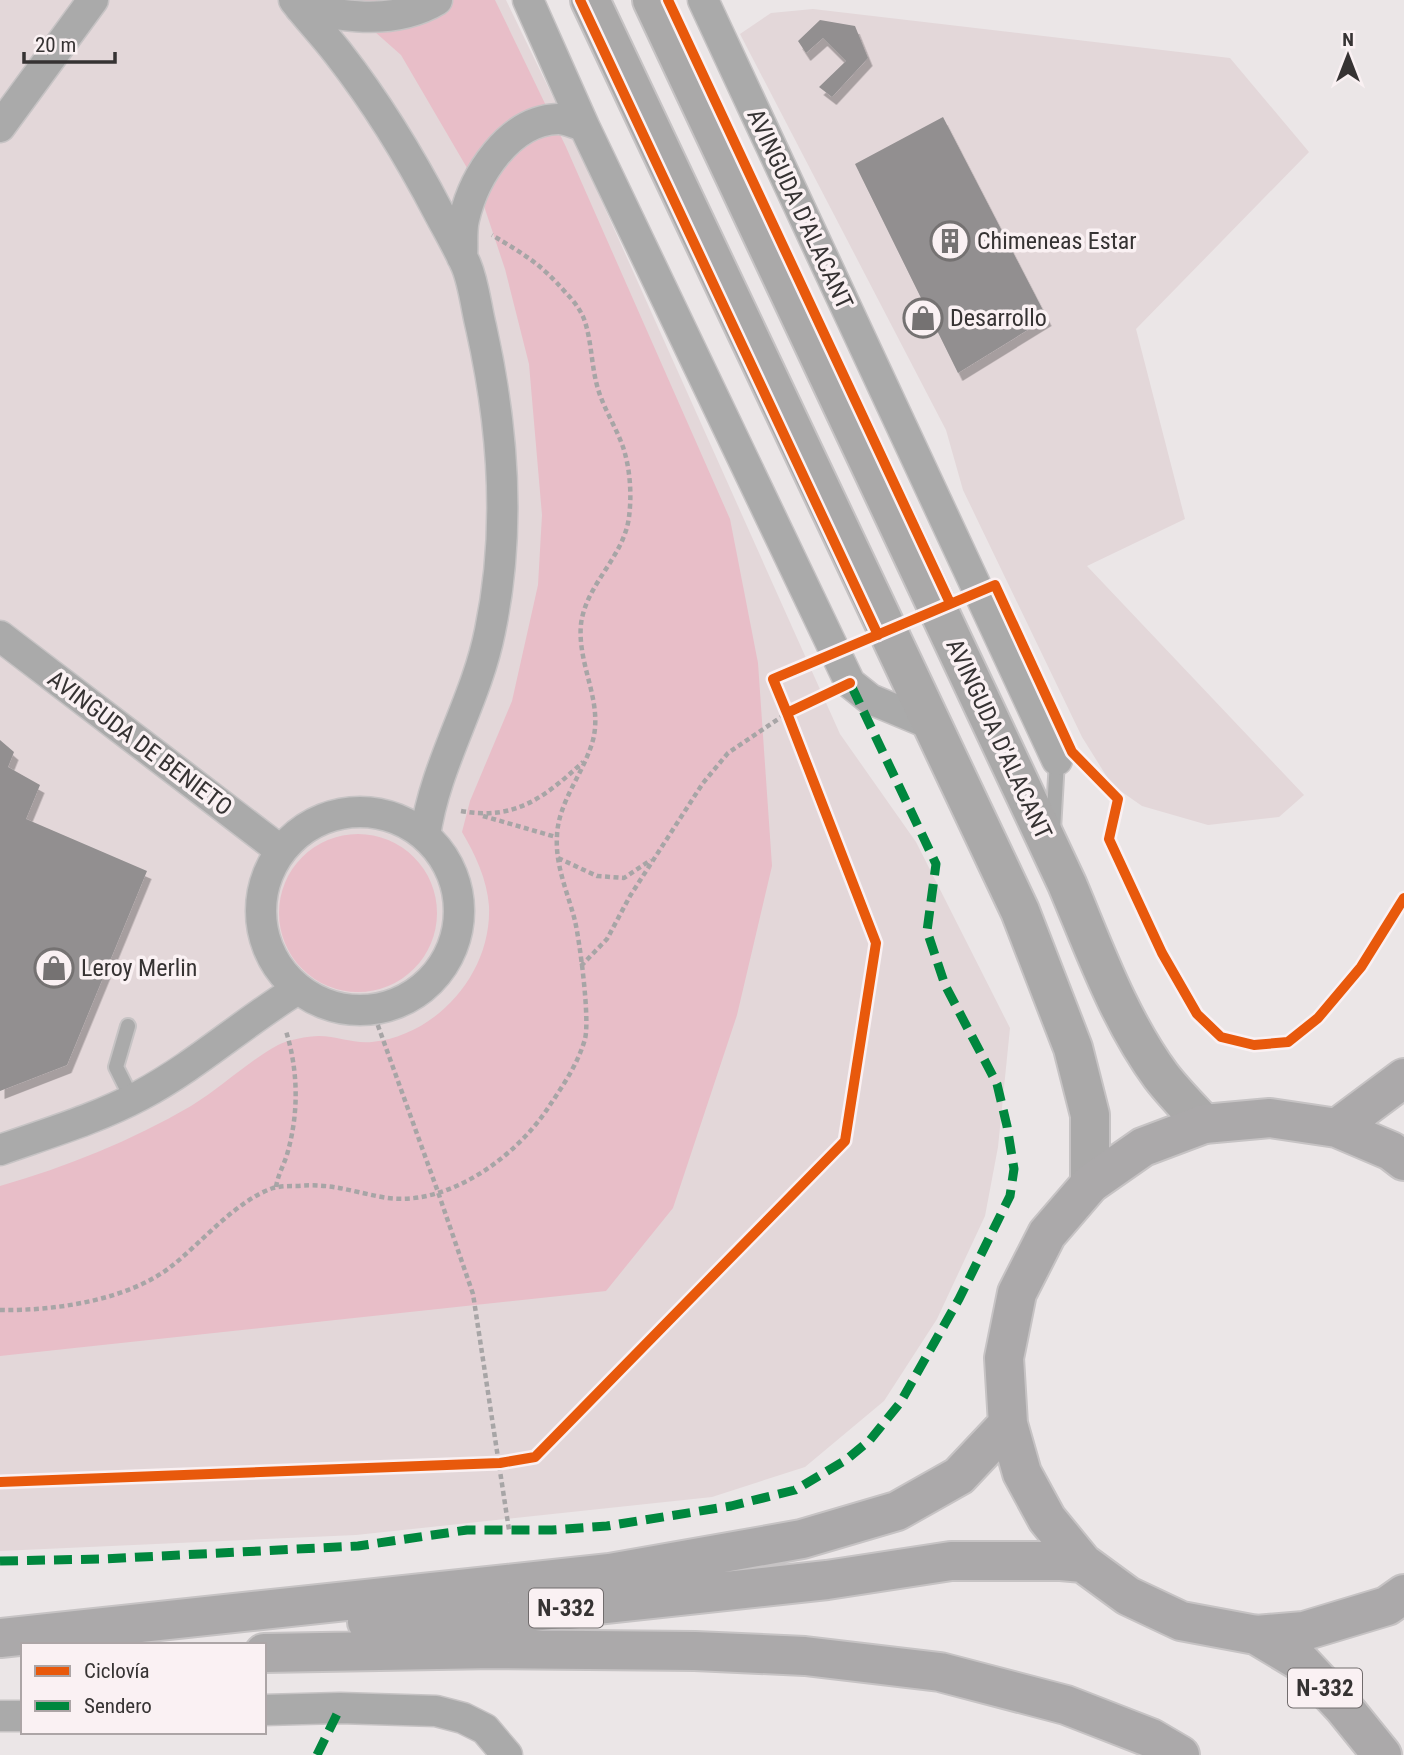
<svg xmlns="http://www.w3.org/2000/svg" width="1404" height="1755" font-family="'Roboto Condensed',sans-serif">
<defs>
<filter id="shadow"><feDropShadow dx="4.5" dy="8" stdDeviation="0" flood-color="#0004"/></filter>
</defs>
<rect width="100%" height="100%" fill="#ebe6e7"/>
<path fill="#e3d7d9" d="M0 0H506L581 155 840 734 916 842 1010 1028 998 1147 985 1216 937 1319 884 1401 805 1467 712 1497 356 1535 0 1551Z
M813 9 1230 58 1309 152 1136 329 1185 519 1087 566 1304 795 1279 817 1208 825 1142 806 1112 785 1082 737 963 490 946 430 740 34 771 13Z"/>
<path fill="#e8bec8" d="M339 0H495L566 147 730 519 758 663 772 866 737 1015 673 1208 606 1291 0 1356V1186C66 1167 131 1141 191 1106 221 1088 247 1062 278 1045 287 1040 308 1036 319 1036 337 1036 354 1044 372 1042 438 1035 492 972 489 906 487 879 475 854 462 832L470 801 512 701 538 585 542 515 529 364 505 269 477 185 401 55Z
M279 913a79 79 0 1 1 158 0a79 79 0 1 1-158 0Z"/>
<path fill="#928f90" filter="url(#shadow)" d="M820 20 855 26 868 58 832 97 819 87 846 61 823 38 806 53 798 41Z
M943 117 1047 318 958 373 855 164Z
M0 740 14 752 8 767 40 785 26 819 147 871 67 1065 0 1091Z"/>
<g fill="none" stroke-linecap="round" stroke-linejoin="round">
<g stroke="#c6c3c4" stroke-width="18">
<path id="service" d="M1053 830 1057 760
M128 1026 116 1067 132 1099"/>
</g>
<g stroke="#c6c3c4" stroke-width="33">
<path id="minor" d="M294 0C308 18 324 35 338 53 377 103 410 157 439 213 448 230 458 247 466 265 474 284 476 307 481 327 503 425 511 531 490 631 476 702 435 764 425 836
M528 0 584 126 850 683 870 699 930 724
M703 0 1057 760
M300 8C346 17 395 25 437 0
M0 127 93 0
M462 257C463 245 461 231 464 219 474 176 509 120 558 119 566 119 576 124 584 126
M0 636 280 850
M261 911a99 99 0 1 1 198 0a99 99 0 1 1-198 0Z
M0 1150C48 1133 96 1119 141 1095 197 1065 244 1022 298 989
M264 1710 340 1708 436 1711 463 1718 485 1729 507 1755
M0 1716H23"/>
</g>
<g stroke="#c6c3c4" stroke-width="42">
<path id="secondary" d="M590 0 1020 911 1073 1048 1090 1115V1184
M652 0 1067 884C1094 948 1119 1019 1161 1076 1174 1093 1190 1109 1204 1124"/>
</g>
<g stroke="#c6c3c4" stroke-width="42">
<path id="trunk" d="M1337 1128 1404 1078
M1404 1161 1391 1151 1337 1128 1270 1118 1204 1124 1143 1147 1090 1184 1047 1234 1017 1293 1004 1358 1008 1424 1022 1473 1047 1519 1083 1563 1128 1596 1181 1621 1256 1635 1304 1631 1387 1606 1404 1594
M367 1622 467 1619 827 1580 951 1561H1061L1083 1563
M1256 1635 1301 1662 1344 1708 1382 1755
M0 1638 610 1573 802 1539 897 1511 959 1476 1008 1424
M264 1653 495 1649 695 1651 805 1656 940 1672 1066 1705 1151 1738 1180 1755"/>
</g>
<path stroke="#a7a5a6" stroke-width="4.5" stroke-dasharray="5 3.5" stroke-linecap="butt" d="M461 811C515 821 545 797 583 762
M483 816 556 837
M558 858 597 876 624 878 651 860
M581 966 607 939 630 896 703 783 728 753 787 713
M372 1009 438 1192 473 1294 509 1530
M276 1187C278 1174 285 1163 288 1151 299 1111 298 1070 286 1031
M0 1310C55 1311 130 1300 173 1265 203 1241 236 1201 273 1188 281 1186 289 1186 297 1186 331 1183 349 1191 382 1197 445 1209 515 1158 548 1108 562 1087 578 1064 585 1039 590 1019 580 943 575 921 568 893 555 866 557 836 558 802 584 773 593 740 603 700 577 665 581 624 586 584 624 557 629 517 632 494 630 468 623 447 616 427 604 409 598 389 591 366 592 341 584 319 580 309 573 300 566 293 540 263 525 255 492 235"/>
<use href="#service" stroke="#aaa" stroke-width="14"/>
<use href="#minor" stroke="#aaa" stroke-width="30"/>
<use href="#secondary" stroke="#aaa9a9" stroke-width="38"/>
<use href="#trunk" stroke="#aba9aa" stroke-width="38"/>
<path stroke="#00873e" stroke-width="9" stroke-dasharray="18 9" stroke-linecap="butt" d="M0 1561 102 1559 358 1546 467 1530H552L607 1526 731 1506 795 1490 846 1460 870 1440 900 1403 959 1299 1010 1196 1014 1169 1007 1126 997 1084 945 985 927 931 936 864 850 683
M317 1755 340 1708"/>
<g stroke="#faf1f3" stroke-width="15">
<path id="cycleway" d="M580 0 878 635
M668 0 950 603
M787 713 773 679 995 585 1072 752 1118 799 1109 839 1162 953 1197 1014 1221 1037 1254 1045 1288 1042 1318 1018 1361 967 1404 898
M0 1482 500 1463 535 1457 845 1141 876 943 787 713 850 683"/>
</g>
<use href="#cycleway" stroke="#e8590c" stroke-width="10"/>
</g>
<defs>
<g id="building-ring" transform="scale(2.0125)"><circle r="9.5" fill="#faf1f3" stroke="#757272" stroke-width="1.5"/><path d="M-4-6H4V6H1V3H-1V6H-4ZM-2.5-4.3h1.7v1.8h-1.7ZM.8-4.3h1.7v1.8H.8ZM-2.5-1h1.7V.8h-1.7ZM.8-1h1.7V.8H.8Z" fill="#757272"/></g>
<g id="shop-ring" transform="scale(2.0125)"><circle r="9.5" fill="#faf1f3" stroke="#757272" stroke-width="1.5"/><path d="M-5-2.5h2.3a2.7 3.5 0 0 1 5.4 0H5L5.5 6h-11ZM-1.5-2.5h3a1.5 2.3 0 0 0-3 0Z" fill="#757272"/></g>
</defs>
<g fill-rule="evenodd">
<use href="#building-ring" x="950" y="241"/>
<use href="#shop-ring" x="923" y="318"/>
<use href="#shop-ring" x="54" y="968"/>
</g>
<g text-anchor="middle" dominant-baseline="central" stroke-width="7" stroke-linejoin="round" paint-order="stroke">
<g fill="#faf1f3" stroke="#716c6d" stroke-width="2">
<rect x="529" y="1588.5" width="74" height="39" rx="5"/>
<rect x="1288" y="1668.5" width="74" height="39" rx="5"/>
</g>
<g font-size="23" font-weight="bold" fill="#363333">
<text x="566" y="1608">N-332</text>
<text x="1325" y="1688">N-332</text>
</g>
<g font-size="24" fill="#363333" stroke="#faf1f3">
<text transform="translate(800 209) rotate(65)">AVINGUDA D'ALACANT</text>
<text transform="translate(999 739) rotate(65)">AVINGUDA D'ALACANT</text>
<text transform="translate(140 743) rotate(37)">AVINGUDA DE BENIETO</text>
</g>
<g font-size="24" fill="#363333" stroke="#faf1f3" text-anchor="start">
<text x="977" y="241">Chimeneas Estar</text>
<text x="950" y="318">Desarrollo</text>
<text x="81" y="968">Leroy Merlin</text>
</g>
</g>
<rect x="21" y="1643" width="245" height="91" fill="#faf1f3" stroke="#aca5a6" stroke-width="2"/>
<rect x="35" y="1666" width="35" height="10" fill="#e8590c" stroke="#aca5a6" stroke-width="2"/>
<text x="84" y="1678" font-size="21" fill="#363333">Ciclovía</text>
<rect x="35" y="1701" width="35" height="10" fill="#00873e" stroke="#aca5a6" stroke-width="2"/>
<text x="84" y="1713" font-size="21" fill="#363333">Sendero</text>
<g transform="translate(1348 56)" stroke="#faf1f3" stroke-width="5" paint-order="stroke">
<path d="M0-5L12 26L0 18L-12 26Z" fill="#363333"/>
<text y="-10" font-size="19" font-weight="bold" text-anchor="middle" fill="#363333">N</text>
</g>
<path d="M24 52v10h91v-10" fill="none" stroke="#363333" stroke-width="3.5"/>
<text x="35" y="52" font-size="21" fill="#363333" stroke="#faf1f3" stroke-width="5" paint-order="stroke">20 m</text>
</svg>
